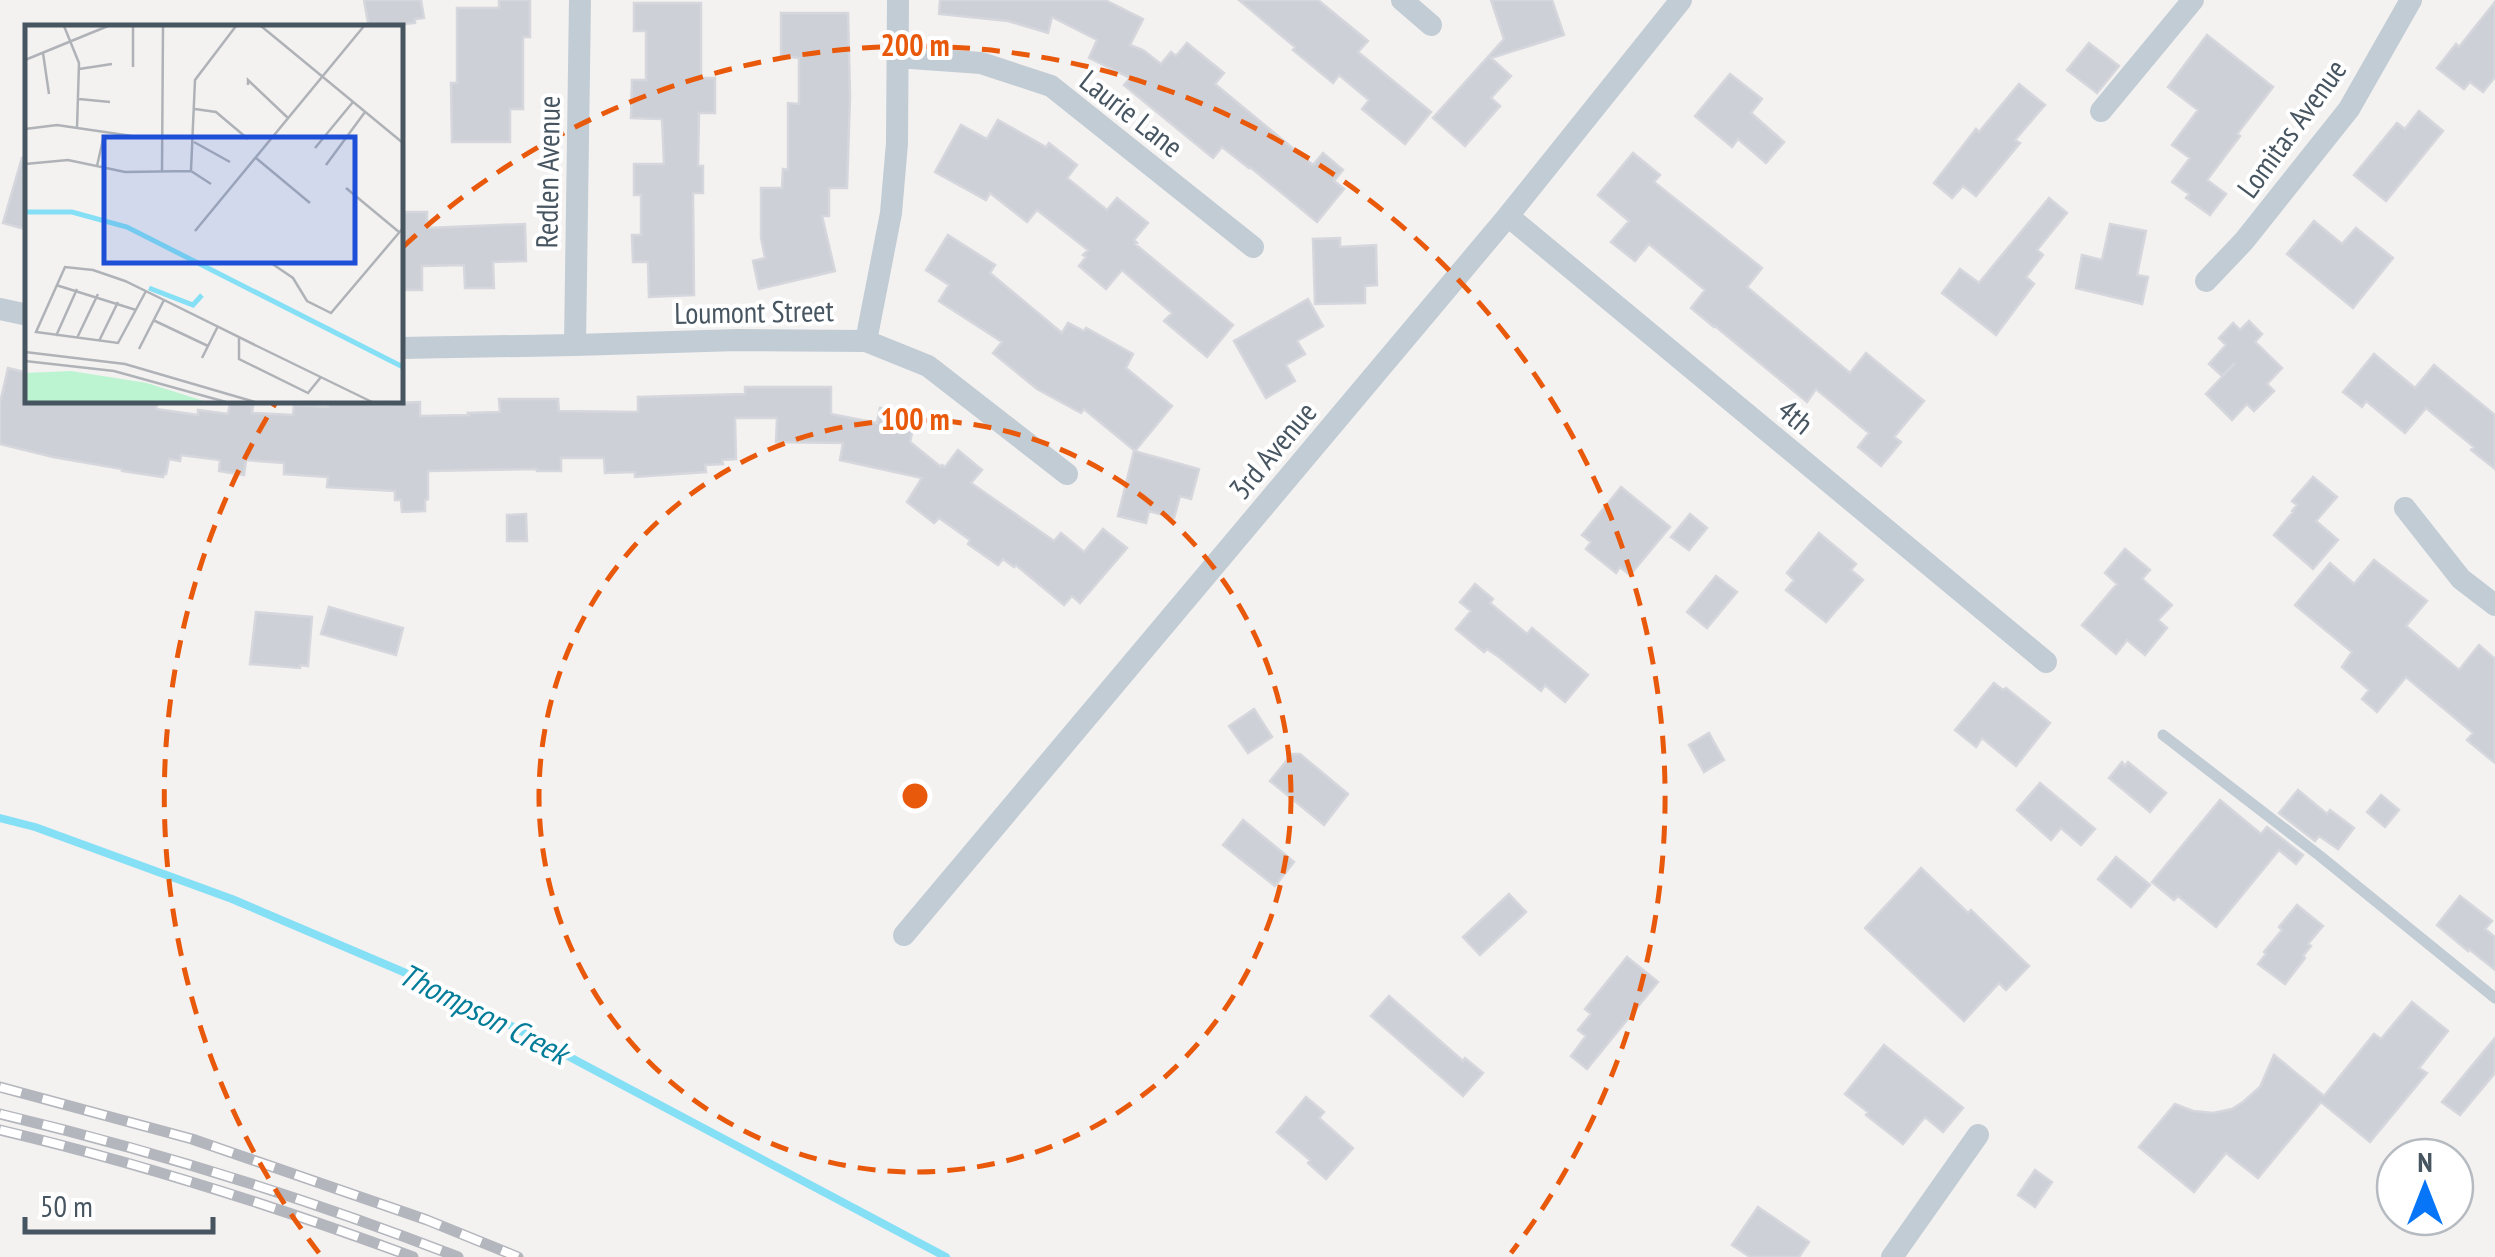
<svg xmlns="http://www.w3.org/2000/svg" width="2495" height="1257" font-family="'PT Sans Narrow',sans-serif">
<rect width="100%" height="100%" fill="#f4f1f1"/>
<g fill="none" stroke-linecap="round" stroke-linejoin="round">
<path stroke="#85e0f5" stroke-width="8" d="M0 818 35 827 232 899 434 985 946 1257"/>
</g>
<path fill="#cdd0d6" stroke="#d5d7dd" stroke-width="2.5" d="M364 0H421L424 18 415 19V23L369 28Z
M499 0H530V37H523V109H510V142H452L451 83H457V8H499Z
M940 0H1105L1143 19 1130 45 1143 50 1161 64 1171 52 1176 56 1187 43 1224 73 1215 84 1313 165 1323 153 1343 170 1334 181 1344 189 1317 222 1250 167 1249 168 1222 147 1213 158 1124 85 1130 78 1089 58 1097 40 1052 17 1048 33 1008 21 939 14Z
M1239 0H1318L1368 41 1358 52 1431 112 1405 144 1362 109 1369 100 1339 75 1333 83 1293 50 1295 47Z
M1491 0H1552L1564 35 1491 58 1511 76 1491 98 1500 106 1465 146 1433 118 1504 39Z
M2495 2V77L2483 92 2470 82 2464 89 2437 68 2456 44 2459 47Z
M634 3H701V78H715V113H699L698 166H703V193H693L694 295 649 297 648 262H633L632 235H641V195H634V164H664L662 119 631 118 632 80H646V31H634Z
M781 13H848L850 96 847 188H829V216H822L835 271 759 289 753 261 765 258 761 238V188H782L783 169 788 170V103L799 104V58L781 56Z
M2207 35 2273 87 2237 134 2240 136 2207 180 2226 194 2210 215 2186 198 2189 194 2172 182 2190 158 2172 145 2198 110 2168 87Z
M2089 43 2119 66 2097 93 2067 70Z
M1730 74 1762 99 1751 113 1784 142 1766 163 1738 139 1732 147 1695 116Z
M2019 84 2045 105 2015 140 2020 143 1976 196 1963 186 1952 198 1934 183 1976 129 1979 132Z
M2419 111 2443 131 2386 201 2354 175 2397 123 2405 129Z
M998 120 1046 147 1049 143 1077 165 1067 178 1107 210 1117 198 1148 223 1134 240 1137 243 1135 244 1233 325 1207 357 1164 321 1172 313 1122 270 1106 289 1079 266 1086 257 1083 255 1088 250 1037 210 1027 222 990 193 986 200 935 172 961 125 987 139Z
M1633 153 1660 175 1654 182 1762 268 1747 287 1850 373 1866 353 1924 401 1894 437 1901 442 1881 466 1858 447 1869 433 1816 389 1807 402 1715 326 1714 327 1691 308 1705 290 1649 244 1635 261 1611 242 1629 221 1598 195Z
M22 158 28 159V230L3 223Z
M2049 198 2067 213 2037 250 2043 255 2026 277 2034 284 1996 335 1942 293 1960 269 1979 283Z
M400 212H427V228L525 224 526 261 493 262 494 288H465L464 265 422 266V290H400Z
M2314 221 2342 244 2356 228 2393 258 2353 308 2287 254Z
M2110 224 2146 231 2137 275 2148 277 2142 304 2076 288 2082 255 2102 260Z
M948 235 995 265 990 273 1062 333 1068 323 1084 331 1086 328 1133 354 1126 368 1172 406 1135 451 1084 409 1081 413 1037 389 993 353 1002 342 939 301 949 285 926 270Z
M1340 238V247L1376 245 1377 285 1365 286V303L1315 304 1313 239Z
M1308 299 1323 326 1297 341 1305 354 1286 365 1295 381 1266 398 1234 341Z
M2249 321 2262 334 2255 342 2282 368 2267 384 2274 391 2254 411 2247 404 2232 420 2206 394 2235 363 2222 376 2209 364 2226 345 2219 338 2233 323 2240 330Z
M2374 354 2415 388 2434 365 2495 415V469L2471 450 2474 447 2426 408 2405 433 2366 401 2362 407 2343 392Z
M8 368 28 373V400H158L156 409 198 415V410L228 414 230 403 253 406 252 413 293 415 294 405 328 407V403L393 405V403L420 402V416L469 415 468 413 500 412 499 399H558L559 411 638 412V397L745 394V387H831V414L877 423 880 408 916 415 910 442 941 467 942 465 945 467 958 450 982 470 971 483 1054 541 1061 533 1084 552 1103 529 1127 548 1080 603 1072 596 1064 605 1016 565 1014 567 1003 559 998 565 968 544 970 540 939 518 934 523 907 502 922 478 840 460 843 443 776 442 777 418H735L736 459 722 460 723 464 705 465 706 472 635 477V472L605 473 604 458H561V471H537V469L428 471V499L425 500V511L402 512 401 500H395V491L327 487 328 477 284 474V463L246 460 244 475 219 471 220 460 181 455 180 461 169 459 166 474H164L163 477 122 471V469L53 457 0 444V403Z
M1134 451 1199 469 1191 499 1180 496 1174 518 1149 511 1146 523 1118 516Z
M2313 477 2337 497 2316 521 2338 540 2313 569 2274 535 2293 512 2292 511 2297 505 2292 501Z
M1621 487 1670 527 1630 575 1620 567 1616 573 1586 549 1591 542 1582 535Z
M526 514 527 541H507V515Z
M1690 514 1707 528 1689 550 1671 537Z
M1819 533 1856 564 1851 570 1863 580 1826 622 1786 590 1794 580 1787 573Z
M2125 549 2150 570 2142 579 2172 605 2158 620 2167 628 2145 655 2127 640 2116 654 2082 625 2117 584 2105 573Z
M2374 560 2427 601 2406 626 2459 670 2479 645 2495 659V763L2467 740 2473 733 2406 677 2377 712 2362 699 2369 690 2342 667 2352 652 2295 605 2330 563 2354 584Z
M1716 576 1737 592 1707 628 1687 612Z
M1475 584 1493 599 1490 603 1527 634 1532 628 1588 675 1565 702 1545 685 1541 691 1499 657 1487 649 1484 652 1456 629 1471 611 1460 602Z
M329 607 403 628 396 655 321 634Z
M256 612 312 617 308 666 300 665V668L250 664Z
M1994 683 2003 690 2006 688 2050 723 2016 766 1982 738 1976 747 1955 730Z
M1254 709 1272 737 1248 753 1229 726Z
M1709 733 1724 760 1704 772 1689 745Z
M1292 754H1300L1348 794 1324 825 1270 781Z
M2122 762 2125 766 2128 762 2166 793 2150 812 2109 778Z
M2040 783 2095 829 2081 845 2061 828 2051 840 2017 810Z
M2298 790 2327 814 2330 810 2354 828 2338 849 2319 836 2315 841 2279 813Z
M2381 795 2399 810 2385 827 2367 812Z
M2220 800 2261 834 2267 827 2303 855 2296 864 2279 850 2216 927 2178 896 2174 900 2152 882Z
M1243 820 1294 862 1275 886 1223 845Z
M2116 857 2150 885 2131 907 2098 879Z
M1921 868 1968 913 1971 910 2029 966 2006 990 1999 983 1964 1021 1865 928Z
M1509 894 1526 912 1480 955 1463 937Z
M2460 896 2492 921 2485 929 2495 937V970L2469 949 2468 951 2437 925Z
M2297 905 2323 926 2308 944 2311 946 2303 956 2305 958 2285 984 2258 964 2266 954 2264 952 2282 930 2279 927Z
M1627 957 1658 982 1587 1069 1571 1056 1586 1036 1578 1030 1591 1014 1585 1009Z
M1389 996 1463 1061 1465 1058 1483 1073 1463 1096 1371 1016Z
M2412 1002 2448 1031 2419 1068 2427 1073 2370 1142 2321 1102 2258 1178 2226 1153 2194 1192 2139 1147 2175 1104 2193 1111 2213 1113 2232 1109 2243 1102 2260 1087 2274 1055 2324 1096 2374 1034 2381 1039Z
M2495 1038V1073L2460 1115 2442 1102Z
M1884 1045 1963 1108 1943 1132 1925 1117 1903 1144 1866 1115 1868 1112 1845 1094Z
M1306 1097 1324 1112 1319 1118 1353 1148 1326 1179 1308 1163 1310 1160 1277 1132Z
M2035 1170 2052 1182 2035 1207 2018 1195Z
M1758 1207 1809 1242 1799 1257H1750L1732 1245Z"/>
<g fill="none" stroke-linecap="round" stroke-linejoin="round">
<path stroke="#c1ccd4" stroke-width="11" d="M2163 735 2320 856 2495 998"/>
<path stroke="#c1ccd4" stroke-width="22" d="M1402 0 1431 25
M897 57 981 63 1051 86 1253 247
M2101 111 2193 0
M1508 216 2046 662
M2206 281 2244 241 2349 109 2411 0
M0 309 28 315
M866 341 891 213 897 143 898 0
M575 345 580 0
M400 348 575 345 738 340 866 341 928 366 1067 474
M2405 508 2461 579 2495 605
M904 935 1508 216 1681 0
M1892 1257 1978 1135"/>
<g stroke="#b3b6bc" stroke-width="11">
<path id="rail" d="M0 1087 192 1139 427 1220 518 1257
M0 1114C156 1151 309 1199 458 1257
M0 1130C140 1163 278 1207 413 1257"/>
</g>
<use href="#rail" stroke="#fff" stroke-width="8" stroke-dasharray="22" stroke-linecap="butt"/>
</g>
<g fill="none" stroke="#e8590c" stroke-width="5" stroke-dasharray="18 12">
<circle cx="915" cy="796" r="376"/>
<path d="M319 1253A751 751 0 0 1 275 404M403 247A751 751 0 0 1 1511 1253"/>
</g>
<g text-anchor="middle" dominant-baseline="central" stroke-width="8" stroke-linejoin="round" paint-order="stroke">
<g font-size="30" fill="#475561" stroke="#fff">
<text transform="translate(1132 113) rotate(38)">Laurie Lane</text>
<text transform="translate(2291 128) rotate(-54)">Lomitas Avenue</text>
<text transform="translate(547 172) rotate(-89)">Redlen Avenue</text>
<text transform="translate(754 311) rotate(-1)">Loumont Street</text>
<text transform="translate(1796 416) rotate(40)">4th</text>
<text transform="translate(1272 450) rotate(-50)">3rd Avenue</text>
</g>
<g font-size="32" font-style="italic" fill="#037c99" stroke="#fff">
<text transform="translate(484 1013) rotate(27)">Thompson Creek</text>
</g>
</g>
<g transform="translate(25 25)">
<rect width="378" height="378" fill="#f4f1f1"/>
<path d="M46 346 122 358 182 377H0V348Z" fill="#bcf4d1"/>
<path fill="none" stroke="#85e0f5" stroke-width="5" d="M0 187H47L102 202 378 342M124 263 168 280 177 270"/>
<path fill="none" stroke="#afb3b7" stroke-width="2.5" d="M39 1 54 38 52 103M108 1V42M236 1 378 118M18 28 24 69M0 35 83 1M54 44 87 39M223 60V55L263 93M54 74 85 77M170 84 191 87 223 114M0 104 32 100 107 111M169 117 205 137M290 123 328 77M231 133 285 178M0 139 43 135 100 147 166 146 186 159M301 140 340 87M72 141 79 110M166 145 170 55 211 1M137 146 138 1M321 163 374 207M170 206 339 1M246 238 268 253 282 276 306 288 378 203M31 260 111 285M121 266 93 318 11 307 40 242 68 245 100 256 139 275 234 322 347 377M128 295 183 321M31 311 52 264M214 312V334L283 368 296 352M52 313 73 269M74 316 93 277M114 324 139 275M0 327 100 339 230 377M177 333 193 301M0 336 89 346 201 377"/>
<path fill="#1d4ed8" fill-opacity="0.15" stroke="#1d4ed8" stroke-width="5" d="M79 112H330V238H79Z"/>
<rect width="378" height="378" fill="none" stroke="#475561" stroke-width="5"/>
</g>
<circle cx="915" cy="796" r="15" fill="#e8590c" stroke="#fff" stroke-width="5"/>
<g font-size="30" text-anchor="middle" font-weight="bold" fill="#e8590c" stroke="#fff" stroke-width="8" stroke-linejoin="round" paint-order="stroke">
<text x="915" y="56">200 m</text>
<text x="915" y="430">100 m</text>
</g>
<g transform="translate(2425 1187)"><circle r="48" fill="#ffffff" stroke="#b5bbc0" stroke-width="2.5"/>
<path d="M0-8L18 38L0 25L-18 38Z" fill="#0675f8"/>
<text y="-15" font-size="28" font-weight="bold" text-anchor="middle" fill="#475561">N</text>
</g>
<path d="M25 1217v15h188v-15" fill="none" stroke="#475561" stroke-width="5"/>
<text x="40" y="1217" font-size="30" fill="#475561" stroke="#ffffff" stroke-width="8" paint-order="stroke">50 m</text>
</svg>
